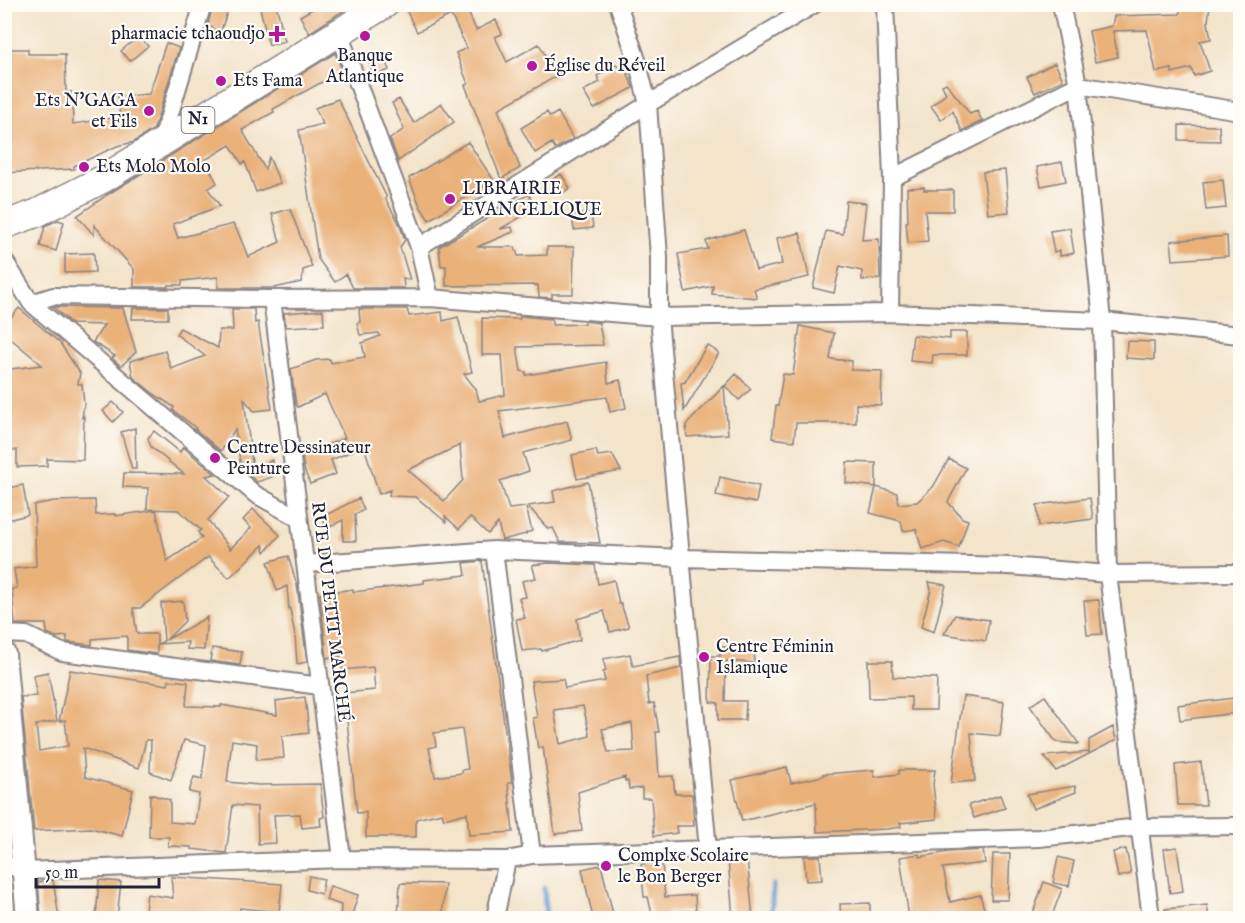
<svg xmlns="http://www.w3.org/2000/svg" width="1245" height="923" font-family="'IM FELL English',serif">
<rect width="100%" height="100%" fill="#fdfcf7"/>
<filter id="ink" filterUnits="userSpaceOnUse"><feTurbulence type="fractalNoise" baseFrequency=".0167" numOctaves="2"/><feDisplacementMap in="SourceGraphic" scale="12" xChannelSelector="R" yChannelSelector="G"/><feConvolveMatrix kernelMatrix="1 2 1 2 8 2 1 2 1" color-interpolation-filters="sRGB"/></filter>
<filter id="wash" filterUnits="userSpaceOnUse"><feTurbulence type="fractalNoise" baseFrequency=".008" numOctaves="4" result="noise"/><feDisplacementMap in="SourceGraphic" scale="24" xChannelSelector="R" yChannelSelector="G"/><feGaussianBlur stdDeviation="1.35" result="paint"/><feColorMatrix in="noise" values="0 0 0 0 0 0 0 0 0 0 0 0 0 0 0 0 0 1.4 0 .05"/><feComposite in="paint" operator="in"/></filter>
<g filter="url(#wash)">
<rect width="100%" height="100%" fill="#f3e4ca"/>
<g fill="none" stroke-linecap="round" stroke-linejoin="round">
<path stroke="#6a9cd5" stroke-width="5" d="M544 888 546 918
M771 918 773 885"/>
</g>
<g id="blocks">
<path fill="#eab179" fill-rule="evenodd" d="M213 4H230L220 33 208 25Z
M259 4H276L285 41 269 45Z
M321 4H354L309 33 300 16Z
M403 4H471L466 7 476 30 496 20 502 34 495 37 507 62 539 44 557 76 498 109 520 168 501 179 465 85 468 84 456 53 467 48 451 15 417 32Z
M1181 4H1210L1208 22 1211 39 1200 41 1210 71 1194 76 1191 68 1172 73V69L1156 72 1147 30 1113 31 1118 57 1095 62 1089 31 1112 26 1114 16 1180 14Z
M139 36 148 46 130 61 121 51Z
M166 43 179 48 154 129 134 142 117 146 74 166V169L4 173V49H28V54H65L66 92H72L73 124 120 117 118 97 149 94Z
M335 53 342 71 273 109 274 112 242 130 265 169 269 157 280 183 256 192 245 162 242 164 230 145 205 160 217 183 208 189 220 206 173 224 178 238 233 224 238 232 248 257 280 242 272 214 290 209 312 267 303 270 302 282 274 288H218V277L182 281V285H168V287H134V269L94 225V235L77 216 107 195Z
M383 54 389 70 374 76 368 60Z
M1055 63 1063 80 1035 93 1027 77Z
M616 65 628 74 633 88 594 109 583 91 600 82 597 76Z
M946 83 970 114 977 111 982 121 962 131 953 111 941 120 931 106 946 94 942 85Z
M338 99 386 196V200L399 223 405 240 400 247 410 280 403 278 404 288H353L346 274 335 282 318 259 299 130 323 124 315 108Z
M399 99 414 123 441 103 454 122 398 161 390 139 404 129 392 103Z
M547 112 550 117 558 112 573 139 555 149 552 143 535 153 521 128Z
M1179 125 1219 126 1220 141 1179 140Z
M468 142 495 182 478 189 429 220 420 206 409 178Z
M1062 162 1066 181 1041 186 1037 167Z
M1005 170 1009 212 988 214 983 172Z
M561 174 570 188 559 195 551 180Z
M1223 180 1226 208 1206 210 1203 182Z
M924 187V190H953V211H925L928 241 908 243 906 222H908L907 188Z
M529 194 535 209 500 229 512 227 513 232 477 247H515L518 256 547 255V247H574L573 294H552V298L539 297 538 285 446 286V266H441L439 247Z
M846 201 866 203 862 240 879 239 880 279 862 280V271L840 266 834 293 813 288 826 231 843 234Z
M591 213 593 228 574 230 572 216Z
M58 220 64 222 56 251 40 246 45 226Z
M1070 228 1074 253 1060 256V250L1054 252 1050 231Z
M744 230 756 270 782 264 777 238 800 233 809 277 754 289 757 298 712 294 713 286 685 292 678 254 708 249 706 241Z
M1227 236 1228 256 1173 260 1171 241Z
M94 253 95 272 65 273V254Z
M53 307 123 308 136 352 121 366 112 358 115 356 93 342 104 325 72 324Z
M19 308 60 343 80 373 78 384H82L84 404 82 418 84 416 83 460 47 459V466L17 467V450L4 451V370L42 365 4 333V326Z
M133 308H168V319H132Z
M232 309H254L255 323 258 322 272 409 254 411 244 399 253 470 272 460V477L257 482 241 468 235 429 221 451 195 429 196 428 173 410 174 407 154 394 133 377 130 361 165 351 171 369 205 356 176 334 180 328 218 348 219 330H233Z
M359 309H407L409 316 442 312 443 321 458 317 472 372 464 374 476 389 479 401 505 395 502 355H482V318L520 319V316L552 319V325L585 324V321L599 323 603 345 517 347 521 371 526 372V375L606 362 608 383 620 380 626 408 610 412 607 397 499 411 505 438 567 421 572 440 523 453 529 471 500 481 509 509 526 507 532 531 526 533V534L502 540 498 523 488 534 470 517 459 529 445 516 446 522 416 497 389 496 390 490 379 494 364 446 331 460 336 474 310 484 304 469 302 455 345 438 325 394 298 407 296 405 291 369 316 360 330 359 331 363 365 357 362 343 380 336 379 333 360 335 357 323 360 322ZM460 445 463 480 444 501 408 470Z
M323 310 324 325 286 327 284 313Z
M800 326 834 333 830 359 852 361 851 370 882 371 881 405 856 404V423H796L794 441 772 438 776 406H778L783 374 793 375Z
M950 332H967V355H933L932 363 910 361 913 335 950 339Z
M1127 341 1154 342V360L1126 358Z
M707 345 719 353 684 411 681 383 685 382Z
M736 374 751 389 739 400 725 386Z
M724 386 728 434 687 437 686 425Z
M113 402 123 412 113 422 103 411Z
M135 428 136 469H132L121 432Z
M154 431 180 452 183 447 210 470 215 474 206 476 229 497 208 520 230 549 251 528 243 520 253 509 280 535 265 552 263 545 229 578 208 557 140 608H133L137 634H157V654L127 650V636L92 639V645L67 642V636L56 637 47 633 46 624H15L12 589 17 588 14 569 36 566 34 505 54 501 95 500 96 515 115 514V516L156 510 167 561 202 538 198 532 201 530 178 510 147 509 148 488 123 487 124 473 184 474 151 447 148 438Z
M596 450 598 456 612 454 621 471 577 479 572 455Z
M949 459 966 468 948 502 962 518 968 520 959 547 944 542 922 549 916 529 903 531 901 521 870 513 876 487 897 493 899 504 917 502 933 487Z
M847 462 876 463V487L846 483Z
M720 477 759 486 756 503 716 495Z
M588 482 600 543 560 542 553 528 548 529 528 506 555 502 553 491Z
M23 485 28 515 7 520 4 489Z
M359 498 364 510 355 514 356 541H343V520L327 528 322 517Z
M1090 498 1093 519 1039 526 1037 505Z
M288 556 297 585 307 662 297 664 295 635 290 609H289L287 586 277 591 268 562Z
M482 561 512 782 508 783 513 832 469 835 467 813 444 819 442 813 416 819V837H366V812L357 813 344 693 375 690 373 667 342 670 340 655 327 658 320 594 353 589V592L386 588 424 583V580L466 575 464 563ZM462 729 468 769 462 770V773L435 777 429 748 436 746 434 733Z
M549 563 595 565 598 584 614 580 619 604H621L629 627 610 632 604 611 577 619 580 640 542 651 541 649 522 651 516 619 525 618 519 598 526 597 522 581 536 578 532 565Z
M929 582 946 585 934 632 921 627 931 590Z
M1099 600 1102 634 1087 635 1084 601Z
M183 601 185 621 166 640 207 617 204 650 187 649 188 642 158 644 164 641 161 603Z
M955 615 989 620 986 641 944 634Z
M721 647 755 648 754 663 726 661 725 701H746L745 720H718V703L710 702 711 656H720Z
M212 648 242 652 240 665 210 661Z
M630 654 633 666 680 657 681 668 646 676 649 704 654 703 659 732H656L659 777 673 776 675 794H692L694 826H676L677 833 654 836 651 798H642V788L629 789 628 781H625V777L578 792 582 831 555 834 543 747 538 748 533 718 537 717 531 681 563 679 565 688 605 681 603 672 606 671 603 659ZM583 706 590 736 560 744 554 710ZM632 723 634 751 608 752 602 729Z
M868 661H892L893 677 937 678 936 710H911V697L869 698Z
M70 670 168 685 169 680 188 682 186 706 221 707V705L277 715 276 701 305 697 309 733 282 736 284 758 256 760 257 744 232 740 227 782 259 785 320 784 324 817 320 818 321 826 302 828 300 814 274 815 276 843 258 844 257 807 233 805 226 853 191 849V847L168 846 169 837H149L150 794 170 800V822L195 824 199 794 189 792 194 777 202 779 206 745 184 740 171 780 150 772 151 740H146L139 768 83 748 85 777 133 790 122 836 91 828 34 831 21 697 37 696 33 675 48 672 57 721 36 725 39 751 68 746 65 720 59 721Z
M963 696 1004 702 1000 736 971 733 975 781 951 783Z
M1045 696 1079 744 1056 742 1030 706Z
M1234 698 1236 713 1180 720 1178 705Z
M1113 727 1116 740 1056 771 1044 756 1089 752V740Z
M1201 762 1206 805H1178L1175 765Z
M787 767 791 783 823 776V774L874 770V777L899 774V770H935L933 784 937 819 900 823 901 827 887 829 817 832 816 803 742 821 732 780Z
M1075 786 1076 792 1033 809 1027 794Z
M1000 795 1005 808 974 818 969 805Z
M1177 847 1183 891 1170 893 1164 849Z
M1126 849 1131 874 1118 877 1113 852Z
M983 850 985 863 943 868 950 902 980 895 987 918H909L900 857 919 854 920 857 948 852Z
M993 854H1010L1008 900H991Z
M804 856H820L822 880 806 881Z
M1058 857 1074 861 1069 886 1053 883Z
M747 858 753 918H733L728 860Z
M662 862 665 897 695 895 696 911 667 912 668 918H653L648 897H644L641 864Z
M601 865 614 918H593L582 869Z
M309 876 324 879 321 894 307 890Z
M171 877 282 884 279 912 240 908 238 918H144L147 894 173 898Z
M53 880 59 918H41L38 882Z
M99 880 121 882 117 918H96Z
M1044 882 1062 889 1051 918H1033L1034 910Z
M400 883 445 884 442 918H398Z
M330 886 358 895 351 918H340L341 905 326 900Z
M870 903V918H841L840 904Z
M1207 905 1209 918H1166L1165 909Z"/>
</g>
</g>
<g filter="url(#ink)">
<use href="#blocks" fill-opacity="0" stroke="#8a8382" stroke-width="1.5"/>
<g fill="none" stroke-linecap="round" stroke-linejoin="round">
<g stroke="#8a8382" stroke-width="20">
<path id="minor" d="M618 4 637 60 648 104 659 257V317L708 850
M885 4 892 178 890 313
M1061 4 1078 85 1102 321 1108 574 1151 918
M339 33 419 247 430 298
M161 143 203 4
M892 178 1078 85 1240 111
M419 247 648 104 815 4
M4 260 31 303 53 296 272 299 430 298 659 317 890 313 1102 321 1240 335
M272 299 342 859
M31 303 255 494 298 518
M494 550 532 855
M305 564 494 550 682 558 1009 566 1108 574 1240 573
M4 634 26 635 62 652 320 686
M4 864 24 871 342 859 507 860 532 855 1039 838 1140 827 1240 826
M495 918 507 860"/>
</g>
<g stroke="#8a8382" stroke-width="26">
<path id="secondary" d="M4 654 28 918"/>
</g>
<g stroke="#8a8382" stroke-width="30">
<path id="trunk" d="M4 225 37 213 103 179 385 4"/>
</g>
<use href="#minor" stroke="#fff" stroke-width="16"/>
<use href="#secondary" stroke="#fff" stroke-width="22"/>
<use href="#trunk" stroke="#fff" stroke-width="27"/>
</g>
</g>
<g fill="#b5179e" stroke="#fdfcf7" stroke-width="2">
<path d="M274 25h6v6h6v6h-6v6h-6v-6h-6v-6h6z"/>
<circle cx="365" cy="36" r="6"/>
<circle cx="532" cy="66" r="6"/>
<circle cx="221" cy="81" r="6"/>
<circle cx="149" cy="111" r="6"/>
<circle cx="84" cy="167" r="6"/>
<circle cx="450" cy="199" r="6"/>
<circle cx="215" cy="458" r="6"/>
<circle cx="704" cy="657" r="6"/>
<circle cx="606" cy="866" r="6"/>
</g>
<g text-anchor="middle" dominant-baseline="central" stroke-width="4.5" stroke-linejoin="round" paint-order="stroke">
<rect fill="#fdfcf7" stroke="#646373" stroke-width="1.5" x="181.5" y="107" width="33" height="26" rx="4.5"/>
<g font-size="16" font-weight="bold" fill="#22223b">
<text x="198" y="120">N1</text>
</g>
<g font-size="18" fill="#22223b" stroke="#fdfcf7" text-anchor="start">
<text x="265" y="34" text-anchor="end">pharmacie tchaoudjo</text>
<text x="365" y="56" text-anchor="middle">Banque<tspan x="365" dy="21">Atlantique</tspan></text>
<text x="544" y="66">Église du Réveil</text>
<text x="233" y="81">Ets Fama</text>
<text x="137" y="101" text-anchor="end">Ets N'GAGA<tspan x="137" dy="21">et Fils</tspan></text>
<text x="96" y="167">Ets Molo Molo</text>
<text x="462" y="189">LIBRAIRIE<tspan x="462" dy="21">EVANGELIQUE</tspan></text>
<text x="227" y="448">Centre Dessinateur<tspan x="227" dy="21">Peinture</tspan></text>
<text x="716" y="647">Centre Féminin<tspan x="716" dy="21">Islamique</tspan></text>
<text x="618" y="856">Complxe Scolaire<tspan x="618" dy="21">le Bon Berger</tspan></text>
</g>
<g font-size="18" fill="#22223b" stroke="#fdfcf7">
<text transform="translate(330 612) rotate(83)">RUE DU PETIT MARCHÉ</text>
</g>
</g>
<rect width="1245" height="923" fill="none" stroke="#fdfcf7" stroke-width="24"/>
<path d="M36 878v9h123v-9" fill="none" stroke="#22223b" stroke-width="3"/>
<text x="45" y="878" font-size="18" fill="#22223b" stroke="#fdfcf7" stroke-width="4.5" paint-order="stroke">50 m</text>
</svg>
